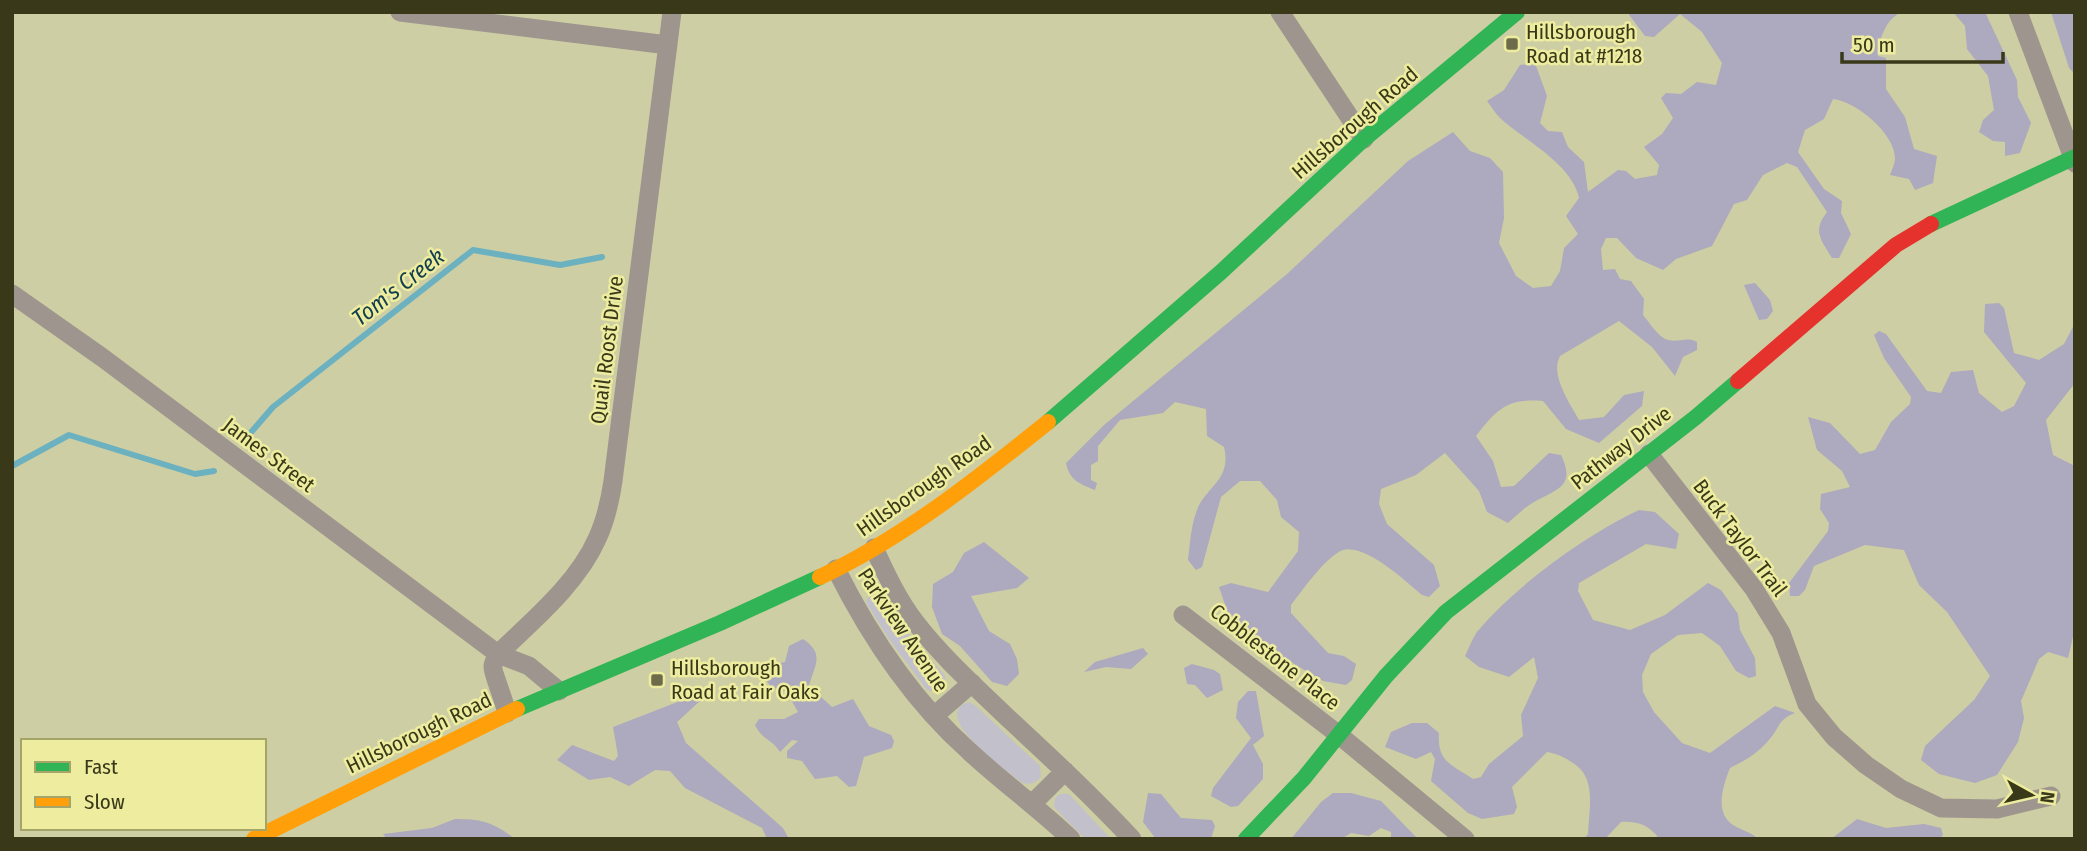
<svg xmlns="http://www.w3.org/2000/svg" width="2087" height="851" font-family="'Fira Sans Condensed',sans-serif">
<rect width="100%" height="100%" fill="#cecea4"/>
<path fill="#c2c0ca" d="M872 594 880 596 916 644 944 674C947 682 945 687 938 692L927 690 891 642 867 604 866 600Z
M969 702 976 706 1040 766 1041 777C1036 783 1031 785 1022 783 1009 772 927 715 969 702Z
M1060 794H1069L1111 839H1085L1054 807 1055 798Z"/>
<path fill="#ada9be" d="M1627 12H1902C1886 18 1878 41 1878 56L1886 58V89L1905 117 1914 149 1937 156 1933 183 1915 190 1909 179 1890 175C1892 170 1895 163 1895 158 1895 134 1856 101 1833 99L1824 119 1805 130 1798 152 1824 189 1842 201 1841 213 1851 234 1839 258H1832C1821 240 1812 231 1827 212L1797 167 1787 163 1763 175 1747 200 1734 204 1712 246 1676 259 1663 270 1636 258 1617 238H1606L1601 249 1603 270 1615 269 1620 279 1631 281 1644 299 1643 315C1650 323 1658 337 1668 340 1679 343 1686 336 1697 342V350L1683 357 1675 376 1652 347 1619 321 1560 356C1550 375 1569 402 1579 420L1604 417 1624 395 1644 391 1642 406 1599 443 1566 429 1543 401C1507 398 1497 409 1476 436L1493 461 1501 487 1514 486 1549 453 1561 455C1576 486 1558 489 1534 502 1525 507 1516 516 1508 523L1487 512 1479 491 1445 453 1416 475 1381 489 1379 504 1387 524 1434 565 1440 586 1429 597 1422 595C1407 582 1365 543 1343 550 1325 557 1303 590 1291 605V613L1328 653 1344 656 1356 664 1352 680 1346 685 1323 681 1250 638 1229 616 1219 587 1231 583 1268 592 1298 551 1299 532 1281 517 1277 500 1260 481H1240L1221 497 1202 567 1196 570 1188 560C1190 544 1191 525 1197 510 1206 486 1232 480 1224 447L1207 436 1206 409 1175 402 1163 413 1120 420 1098 446V461L1091 465V480L1097 483 1095 490C1080 484 1069 480 1066 463L1104 425 1287 274 1408 161 1453 132 1470 151 1490 158 1503 172 1504 218 1499 243 1516 276 1533 288 1551 286 1560 271 1564 248 1578 234 1566 216 1579 198C1572 164 1524 140 1500 118 1495 113 1491 106 1487 101L1504 90 1520 65 1535 63 1547 96 1540 123 1548 131 1562 132 1568 147 1584 162 1588 192 1618 170 1626 171 1635 179 1657 175 1659 165 1644 147 1662 134 1673 118 1661 98 1666 93 1681 94 1697 82 1716 85 1722 63 1702 32 1680 14 1654 37 1645 36Z
M1953 12H1985L2017 80 2018 97 2031 123 2020 153 2005 156V142L1993 141 1979 132 1983 120 1994 110 1988 76 1967 49 1965 26Z
M2051 12H2075V74L2069 68Z
M1755 283 1770 300 1773 311 1767 319 1759 320 1744 285Z
M1999 303 2004 308 2014 353 2039 360 2064 344 2075 323V383L2046 420 2053 455 2075 466V628L2068 658 2048 652 2039 659 2021 701 2024 718 2018 742 1997 775 1975 783 1939 774 1921 760 1925 746 1974 700 1990 676 1947 612 1919 585 1904 550 1865 545 1814 566 1805 590 1799 596H1790L1789 583 1828 531 1829 523 1820 509 1821 494 1850 487 1842 471 1817 450 1808 417 1830 423 1860 454 1875 450 1891 422 1910 404 1911 397 1884 358 1874 335 1879 331 1886 334 1927 391 1941 393 1951 372 1973 370 1979 393 2002 412 2014 406 2026 383 1984 332 1985 304Z
M1639 510 1655 512 1679 534 1676 549 1646 544 1579 583 1578 591 1593 620 1630 630 1665 615 1708 583 1721 590 1738 614 1740 630 1755 658 1756 676 1749 678 1736 671 1720 646 1702 633 1678 635 1651 654 1642 675 1643 692 1654 712 1682 743 1710 753 1775 706 1795 713C1777 720 1780 728 1768 741 1757 754 1744 761 1730 768 1723 786 1714 812 1733 825 1741 830 1751 832 1758 839H1659C1650 825 1637 821 1621 822L1605 839H1584L1588 834C1589 808 1597 778 1573 763 1564 757 1558 754 1547 752L1512 787 1517 807 1514 814 1482 819 1468 813 1431 781 1435 759 1431 752 1416 759 1385 747 1391 732 1412 723H1427L1439 733C1437 762 1451 764 1473 779L1481 777 1489 764 1523 736 1521 715 1538 678 1534 657 1509 677 1479 667 1465 656C1469 648 1472 639 1477 632 1515 586 1586 535 1639 510Z
M984 542 1029 578 1017 588 971 596 989 631 1010 644 1017 659 1019 674 1007 686 992 682 960 646 942 634 932 607 933 584 953 572 964 553Z
M803 639C825 654 815 664 809 686L832 707 853 699 869 726 891 735 894 741 892 748 864 757 856 786 849 787 837 776 815 779 802 761 787 758V751L798 741 792 740 780 752C772 739 762 740 755 725L759 719H784L798 712 786 691C769 688 766 684 762 667L785 662 789 646Z
M1143 648 1148 654 1131 669 1106 667 1084 672 1095 662Z
M1192 664 1214 670 1220 674 1223 690 1207 698 1195 685 1187 684 1184 668Z
M1248 691H1256L1264 736 1253 745 1263 764V779L1238 806 1231 807 1211 796 1213 788 1251 738 1236 718 1238 702Z
M693 696 700 701 677 722 686 743 783 828 789 839H767L762 828 685 788 670 771 655 770 629 786 610 777 589 780 557 760 572 745 614 761 618 756 613 727Z
M1148 793 1161 794 1181 818 1212 820 1215 826 1211 839H1156L1143 822Z
M1333 793H1351L1381 801 1418 839H1391V832L1381 828 1369 836 1351 833 1341 839H1291L1321 802Z
M455 819C482 819 493 822 515 839H387L383 834 432 828Z
M1857 819 1886 828 1924 824 1941 828 1943 835 1939 839H1831Z"/>
<g fill="none" stroke-linecap="round" stroke-linejoin="round">
<path stroke="#6cb1c0" stroke-width="6" d="M246 438 273 407 473 250 560 265 602 257
M12 466 69 435 195 474 214 471"/>
<path stroke="#9e968e" stroke-width="19" d="M400 12 668 45
M1280 12 1364 139
M2018 12 2075 163
M12 294 103 358 498 654 529 666 559 691
M1649 454 1754 589 1781 633 1807 704 1834 737 1866 765 1901 789 1941 808 1997 809 2051 796
M874 548C886 574 898 600 916 623 943 658 977 688 1009 719 1051 758 1093 797 1132 839
M836 569C869 635 913 701 969 751 1002 782 1039 808 1071 839
M1183 615 1339 735 1465 839
M507 713C505 703 492 671 493 666 493 663 497 656 498 654 533 620 577 584 597 539 606 520 610 501 613 481L672 12
M934 716 972 683
M1032 804 1065 771"/>
<path stroke="#30b455" stroke-width="16" d="M1931 224 2075 157
M1048 422 1221 272 1364 139 1517 12
M517 709 720 623 820 577
M1246 839 1304 778 1386 676 1446 612 1696 417 1738 381"/>
<path stroke="#ff9f0a" stroke-width="16" d="M820 577C903 538 977 479 1048 422
M254 839 517 709"/>
<path stroke="#e5322d" stroke-width="16" d="M1738 381 1896 245 1931 224"/>
</g>
<g fill="#6d6c4a" stroke="#edec9f" stroke-width="2.5">
<rect x="1505" y="37" width="14" height="14" rx="3.5"/>
<rect x="650" y="673" width="14" height="14" rx="3.5"/>
</g>
<g text-anchor="middle" dominant-baseline="central" stroke-width="5" stroke-linejoin="round" paint-order="stroke">
<g font-size="21" fill="#393819" stroke="#edec9f" text-anchor="start">
<text x="1526" y="32">Hillsborough<tspan x="1526" dy="24">Road at #1218</tspan></text>
<text x="671" y="668">Hillsborough<tspan x="671" dy="24">Road at Fair Oaks</tspan></text>
</g>
<g font-size="21" fill="#393819" stroke="#edec9f">
<text transform="translate(1355 123) rotate(-41)">Hillsborough Road</text>
<text transform="translate(607 350) rotate(-83)">Quail Roost Drive</text>
<text transform="translate(1621 448) rotate(-38)">Pathway Drive</text>
<text transform="translate(269 455) rotate(37)">James Street</text>
<text transform="translate(924 486) rotate(-35)">Hillsborough Road</text>
<text transform="translate(1740 538) rotate(53)">Buck Taylor Trail</text>
<text transform="translate(903 630) rotate(56)">Parkview Avenue</text>
<text transform="translate(1275 657) rotate(38)">Cobblestone Place</text>
<text transform="translate(419 733) rotate(-26)">Hillsborough Road</text>
</g>
<g font-size="23" font-style="italic" fill="#133e4f" stroke="#edec9f">
<text transform="translate(398 287) rotate(-38)">Tom's Creek</text>
</g>
</g>
<rect width="2087" height="851" fill="none" stroke="#393819" stroke-width="28"/>
<rect x="21" y="739" width="245" height="91" fill="#edec9f" stroke="#a5a469" stroke-width="2"/>
<rect x="35" y="762" width="35" height="10" fill="#30b455" stroke="#a5a469" stroke-width="2"/>
<text x="84" y="774" font-size="21" fill="#393819">Fast</text>
<rect x="35" y="797" width="35" height="10" fill="#ff9f0a" stroke="#a5a469" stroke-width="2"/>
<text x="84" y="809" font-size="21" fill="#393819">Slow</text>
<g transform="translate(2031 795) rotate(98)" stroke="#edec9f" stroke-width="5" paint-order="stroke">
<path d="M0-5L12 26L0 18L-12 26Z" fill="#393819"/>
<text y="-10" font-size="19" font-weight="bold" text-anchor="middle" fill="#393819">N</text>
</g>
<path d="M1842 52v10h161v-10" fill="none" stroke="#393819" stroke-width="3.5"/>
<text x="1853" y="52" font-size="21" fill="#393819" stroke="#edec9f" stroke-width="5" paint-order="stroke">50 m</text>
</svg>
